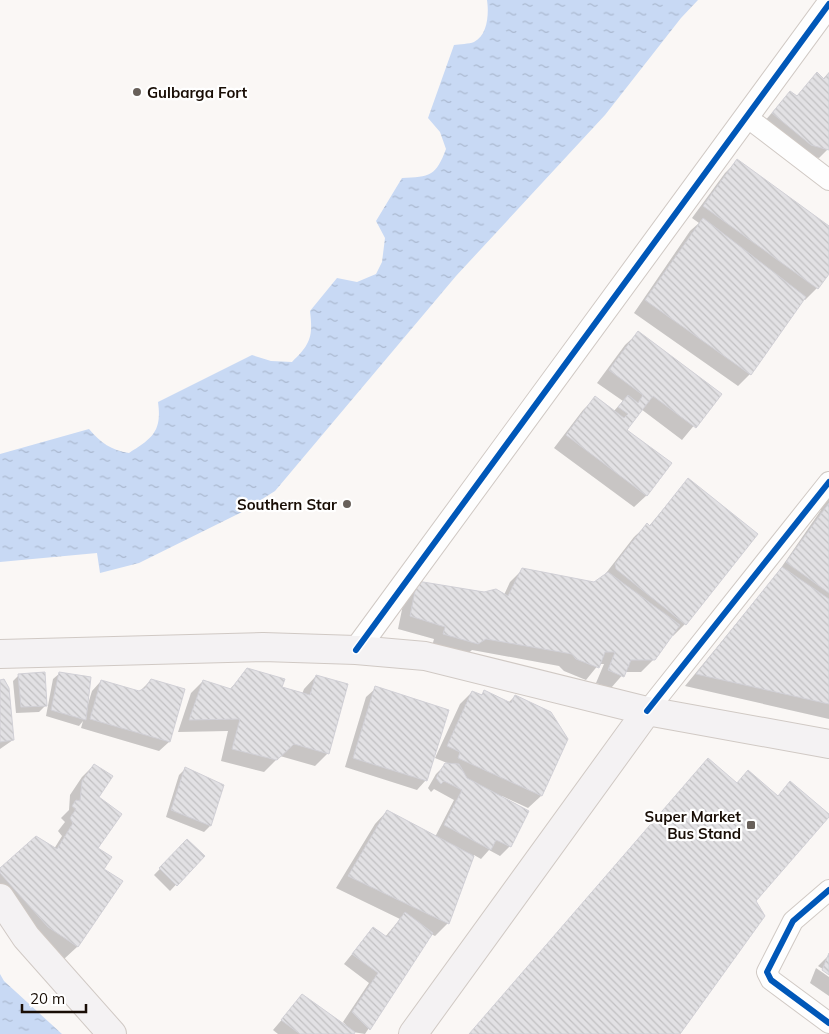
<svg xmlns="http://www.w3.org/2000/svg" width="829" height="1034" font-family="Mulish,sans-serif">
<defs>
<pattern id="water-ripples" width="26" height="14" patternUnits="userSpaceOnUse" patternTransform="scale(1.25)"><rect width="26" height="14" fill="#c8d9f4"/><path d="M2 4q2-2 4 0t4 0M15 11q2-2 4 0t4 0" fill="none" stroke="#abb9d0"/></pattern>
<pattern id="building-back-hatch" width="6" height="6" patternUnits="userSpaceOnUse" patternTransform="scale(1.25)"><rect width="6" height="6" fill="#e2e1e4"/><path d="M-1 5l2 2M0 0l6 6M5-1l2 2" fill="none" stroke="#c1c0c2"/></pattern>
</defs>
<rect width="100%" height="100%" fill="#faf7f5"/>
<path fill="url(#water-ripples)" d="M487 0H698L681 18 605 115 456 276 275 491 242 512 139 563 100 573 97 553 0 562V454L89 429C101 443 111 450 129 453 153 438 162 431 158 402L252 355 271 361 292 362C311 344 313 336 310 311L337 278 357 282 376 274 382 262 385 238 376 221 402 178C430 177 436 176 446 149L440 132 428 118 454 45C460 44 469 44 474 42 488 35 489 13 487 0Z
M0 974 4 981 62 1034H0Z"/>
<path fill="#0003" d="M829 72V148L819 158 801 154 763 123 790 92 796 97 817 74 823 79Z
M737 161 829 227V271L817 288 805 300 803 299 750 374 738 386 634 313 690 231 699 223 692 218 725 173Z
M638 333 720 394 682 440 641 409 625 430 647 495 634 507 554 448 583 410 595 398 613 412 623 401 597 383 625 345Z
M688 480 685 624 673 636 671 635 654 659 641 672H625L611 688 596 683 604 664H599L586 680 564 671 559 666 472 650 465 656 432 646 434 639 398 629 405 595 418 582 504 595 510 582 523 569 594 583 603 577 634 537 647 525 649 526Z
M829 491V719L685 686 776 575 821 510 819 504Z
M248 670 281 688 302 694 304 689 316 676 328 753 315 766 280 756 264 772 221 761 228 731 178 732 191 693 203 681 229 690Z
M60 673 88 704 92 691 101 681 139 692 151 680 169 742 159 751 81 728 83 721 79 726 46 716 53 679Z
M19 675 45 706 39 712 16 713 13 681Z
M0 681 13 740 0 749Z
M376 688 426 780 417 790 345 767 366 697Z
M472 692 480 696 484 692 508 703 515 696 566 739 541 796 528 808 502 796 501 798 528 812 510 846 500 856 489 850 481 859 474 855 448 923 435 936 431 934 365 1034 353 1032 352 1034H278L273 1030 302 996 347 1026 343 1022 369 983 344 964 373 928 385 937 400 919 336 888 375 824 387 811 435 837 454 800 434 789 431 792 428 788 436 774 447 763 435 758 460 704Z
M94 765 97 848 102 869 121 882 77 947 64 959 36 939 0 899V870L54 849 62 836 58 831 65 822 61 818 69 810 70 795 82 777Z
M185 769 222 785 210 826 204 832 166 817 179 775Z
M187 841 203 856 170 891 154 875Z
M829 955V973L818 966Z
M816 968 829 977V996L810 983Z"/>
<path fill="url(#building-back-hatch)" stroke="#d1d0d6" d="M817 72 824 79 829 73V150L811 145 772 113 790 91 797 96Z
M737 159 829 226V274L818 289 703 206Z
M703 218 806 297 751 375 645 300Z
M638 331 722 394 696 428 653 396 627 430 672 463 647 496 566 435 595 396 624 418 628 414 618 407 628 395 638 403 643 395 609 370Z
M688 478 758 534 686 625 616 569 615 564 647 523 650 526Z
M829 503V593L786 562Z
M782 567 829 599V704L696 674Z
M522 568 594 582 608 572 680 625 655 660H631L624 677 608 670 615 652H605L599 668 576 659 572 654 486 639 478 644 443 634 445 627 410 616 417 581 484 592 496 589 508 596Z
M247 668 285 679 282 687 310 695 316 675 348 684 329 754 294 744 277 760 232 749 240 719 189 720 203 680 231 689Z
M45 672 47 706 21 707 18 674Z
M59 672 91 677 86 720 51 710Z
M4 679 9 688 14 740 0 742V680Z
M151 679 185 689 170 742 90 719 101 680 139 691 145 688Z
M375 686 449 710 427 781 353 758Z
M484 690 511 703 515 695 551 712 568 739 542 796 458 758 460 752 447 746 472 691 482 695Z
M708 758 737 783 748 770 778 796 790 781 829 814V817L756 901 765 916 680 1034H469Z
M445 763 459 764 467 778 529 811 511 847 496 840 491 850 444 825 462 790 444 781 441 784 436 778Z
M94 764 113 776 99 797 122 814 98 848 112 857 104 869 123 881 78 947 48 927 0 873V868L36 836 57 849 73 823 70 818 76 809 72 806 76 800 80 801 82 781Z
M185 767 224 785 211 826 171 810Z
M387 810 474 856 449 924 348 876Z
M187 839 205 856 177 886 159 868Z
M405 912 433 933 370 1030 352 1012 378 973 352 954 373 927 387 937Z
M829 953V975L822 970Z
M302 994 355 1032 354 1034H300L281 1020Z"/>
<g fill="none" stroke-linecap="round" stroke-linejoin="round">
<g stroke="#d0c9c4" stroke-width="22">
<path id="minor" d="M748 118 829 180
M647 711 829 482
M829 890 793 921 767 972 771 980 829 1023"/>
</g>
<g stroke="#d0c9c4" stroke-width="26">
<path id="tertiary" d="M356 650 829 4"/>
</g>
<g stroke="#d0c9c4" stroke-width="30">
<path id="secondary" d="M0 654 263 647 356 650 425 656 647 711 829 744
M0 898 26 937 112 1034
M413 1034 647 711"/>
</g>
<use href="#minor" stroke="#fefefe" stroke-width="20"/>
<use href="#tertiary" stroke="#fefefe" stroke-width="24"/>
<use href="#secondary" stroke="#f4f2f3" stroke-width="28"/>
<g stroke="#fff" stroke-width="9">
<path id="cycleway" d="M356 650 829 4
M647 711 829 482
M829 890 793 921 767 972 771 980 829 1023"/>
</g>
<use href="#cycleway" stroke="#0057b8" stroke-width="6"/>
</g>
<g fill="#68605a" stroke="#fff" stroke-width="2">
<circle cx="137" cy="92" r="5"/>
<circle cx="347" cy="504" r="5"/>
<rect x="746" y="820" width="10" height="10" rx="2.5"/>
</g>
<g text-anchor="middle" dominant-baseline="central" stroke-width="4.5" stroke-linejoin="round" paint-order="stroke">
<g font-size="15" font-weight="bold" fill="#190e06" stroke="#fff" text-anchor="end">
<text x="147" y="92" text-anchor="start">Gulbarga Fort</text>
<text x="337" y="504">Southern Star</text>
<text x="741" y="816">Super Market<tspan x="741" dy="17">Bus Stand</tspan></text>
</g>
</g>
<path d="M22 1004v8h64v-8" fill="none" stroke="#190e06" stroke-width="2.5"/>
<text x="30" y="1004" font-size="15" fill="#190e06" stroke="#ffffff" stroke-width="4" paint-order="stroke">20 m</text>
</svg>
